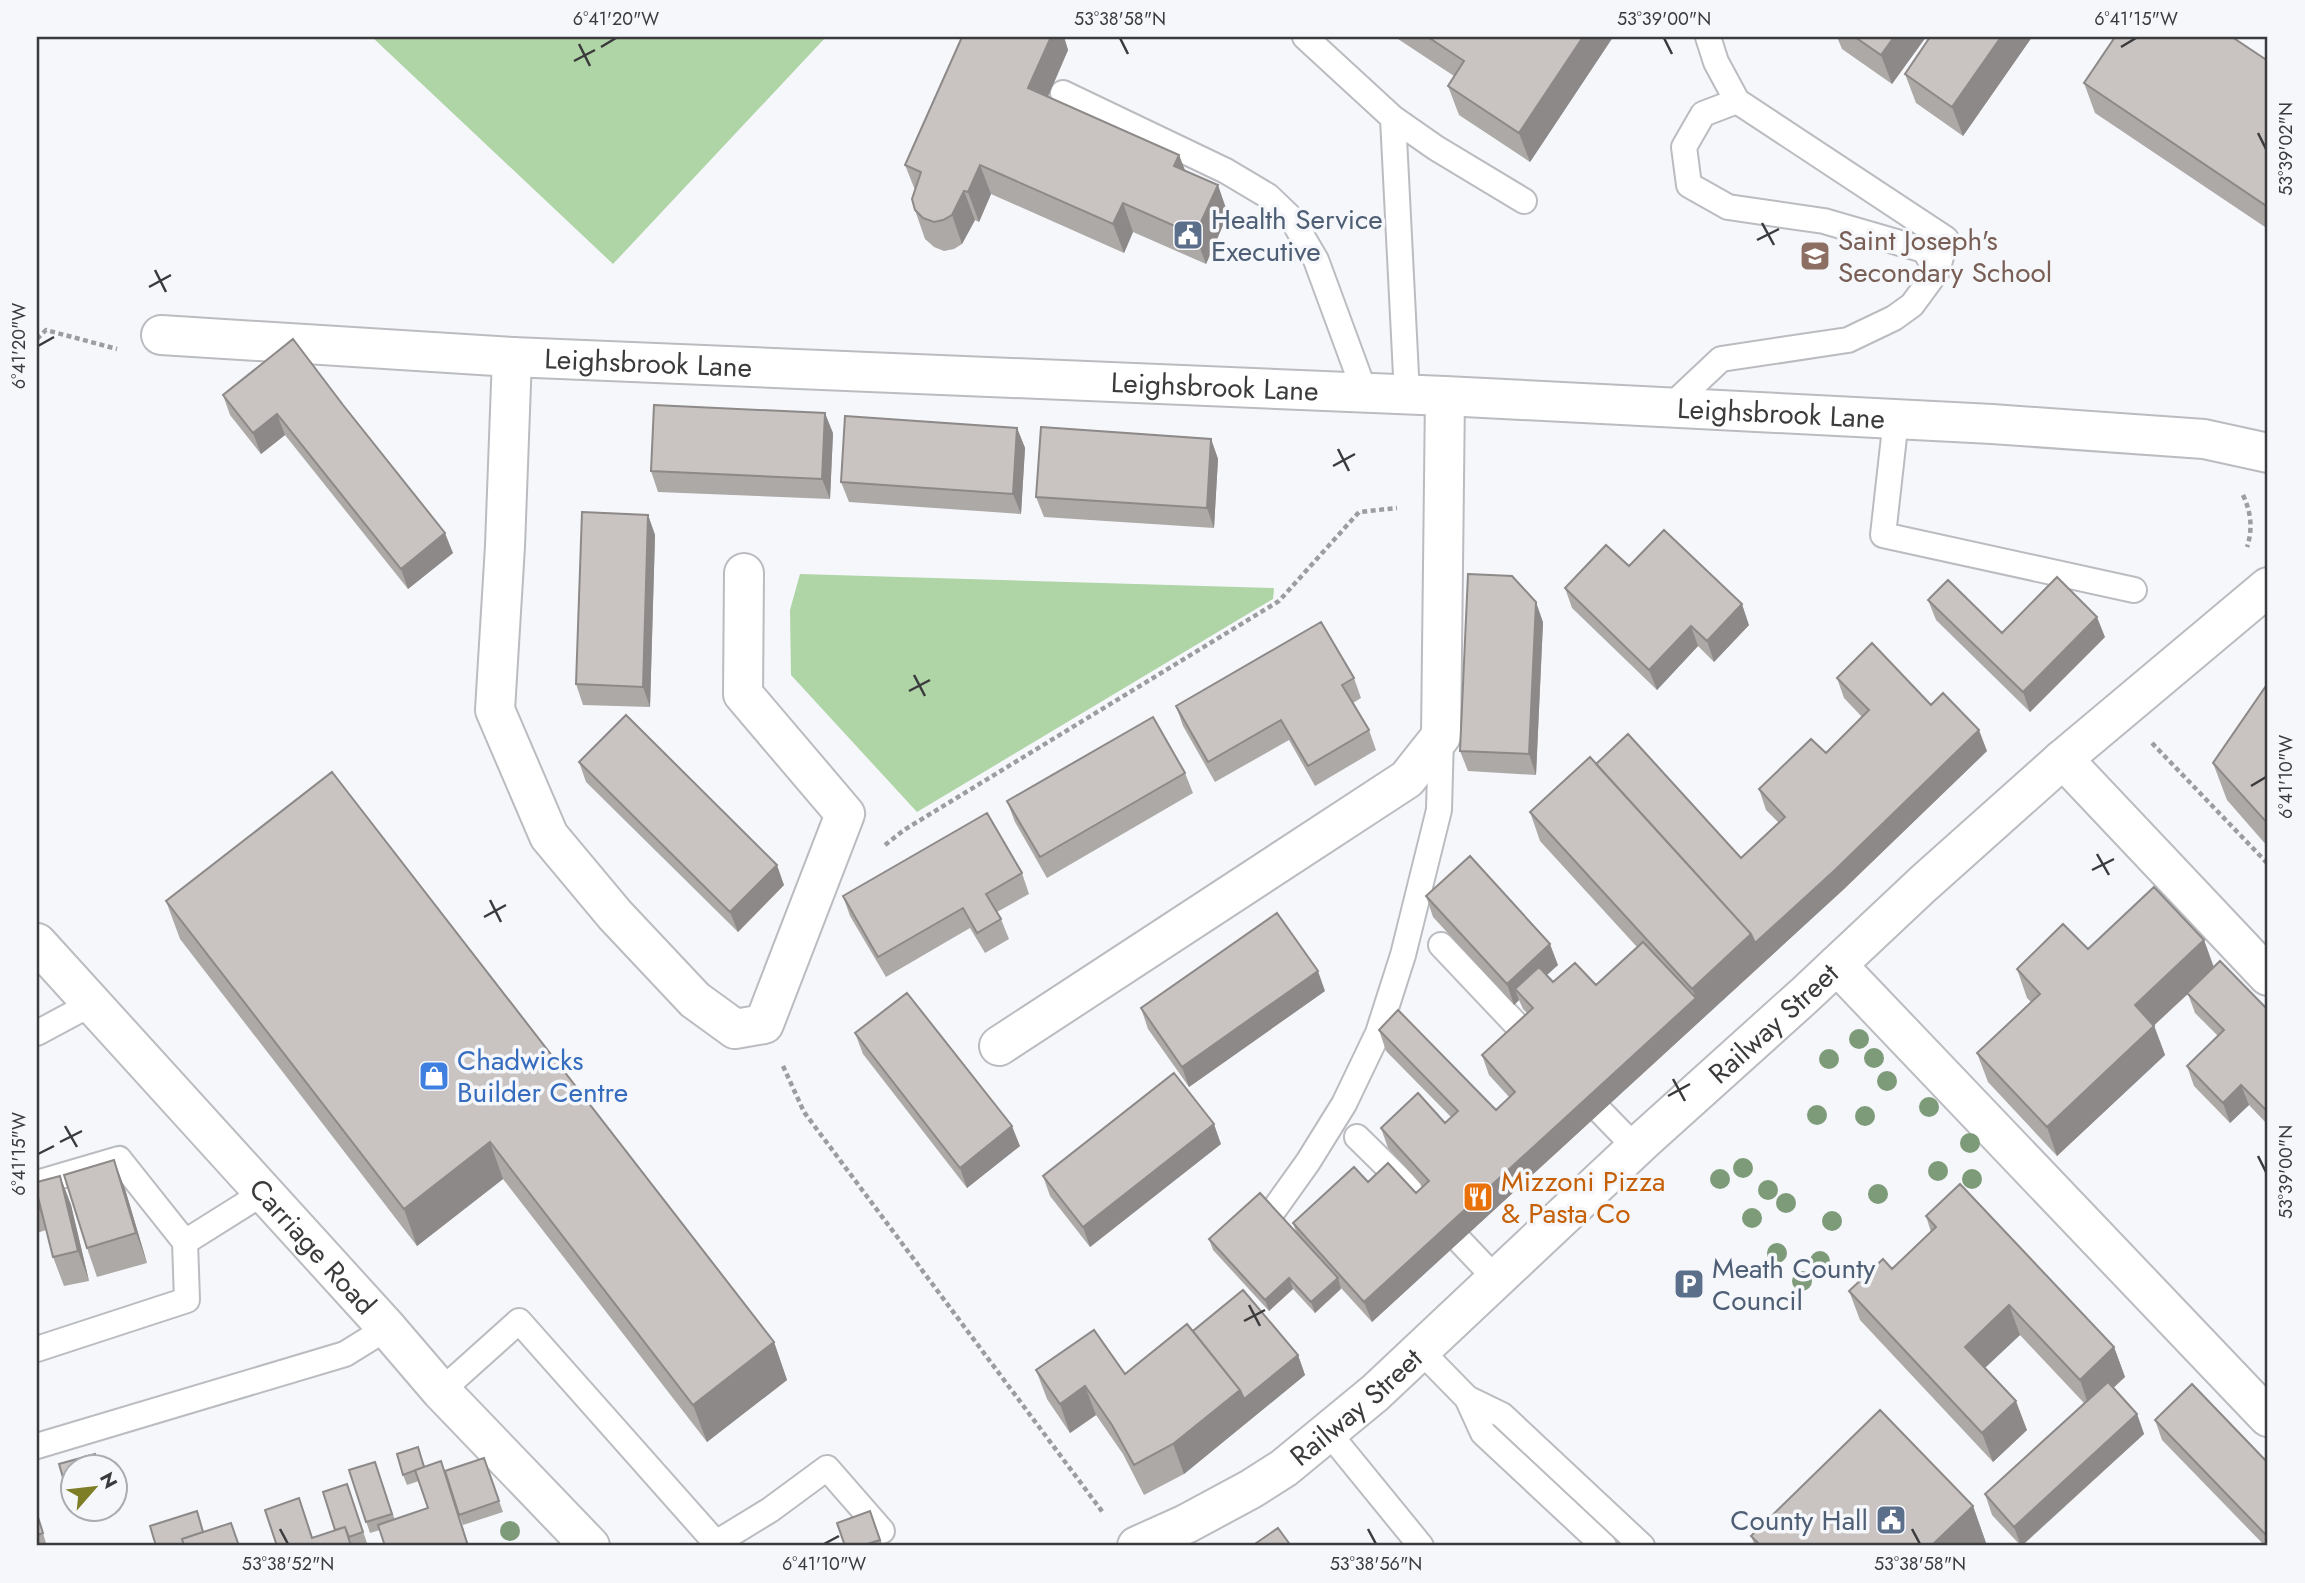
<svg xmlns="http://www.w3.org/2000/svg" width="2305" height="1583" font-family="Jost,sans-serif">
<rect width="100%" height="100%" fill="#f5f7fb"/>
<path fill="#afd4a6" d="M372 37H826L613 264Z
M800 574 1273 588 1274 589 1273 599 917 812 791 675 790 610Z"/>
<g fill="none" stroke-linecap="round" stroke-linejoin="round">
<g stroke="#babcc0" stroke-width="28">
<path id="service" d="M1305 37 1393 118 1436 148 1524 201
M1708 37 1716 62 1737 101 1946 239 1937 271
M1063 93 1226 171 1268 196 1292 219 1316 260 1365 393
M1393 118 1407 395
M1670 407 1721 359 1848 340 1894 318 1912 305 1937 271 1924 250 1824 221 1728 207 1689 185 1684 147 1703 114 1737 101
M1896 419 1883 535 2134 590
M1441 945 1529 1038
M37 1033 91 1004
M1601 1112 1636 1148
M1357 1137 1409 1188
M37 1183 119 1159 185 1242 187 1300 37 1349
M1273 1211 1308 1162 1344 1104 1378 1033 1403 955 1439 810 1441 736
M1460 1241 1496 1279
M185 1242 263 1193
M1420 1350 1467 1398 1502 1415 1642 1546
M441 1391 519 1321 716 1543 770 1510 827 1468 882 1531
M1467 1398 1483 1433 1604 1546
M1328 1432 1421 1546
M37 1446 345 1354 387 1328"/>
</g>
<g stroke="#babcc0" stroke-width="42">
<g id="minor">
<path id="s1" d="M161 335 512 357 1445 396 1992 424 2204 439 2268 453"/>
<path d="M512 357 505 546 495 710 549 836 615 915 695 1000 735 1029 764 1024 845 814 743 694 744 573"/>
<path d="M2063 759 2268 976"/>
<path d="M1837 965 2268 1417"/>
<path d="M999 1046 1407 779 1441 736 1445 396"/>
</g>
</g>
<g stroke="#babcc0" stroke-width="42">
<g id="tertiary">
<path id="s2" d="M37 943 387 1328 441 1391 590 1546"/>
</g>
</g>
<g stroke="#babcc0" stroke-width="42">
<g id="secondary">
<path id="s3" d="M1137 1546 1186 1524 1251 1489 1284 1468 1375 1393 1644 1140 1806 994 1923 884 2063 759 2268 587"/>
</g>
</g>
<path stroke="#9c9da0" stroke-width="4.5" stroke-dasharray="5 3.5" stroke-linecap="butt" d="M37 339 46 330 117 349
M2243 495C2251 512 2253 529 2247 547
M2152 743 2268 864
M885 845 904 830 1279 601 1359 512 1397 508
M783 1066 804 1112 1104 1514"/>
<use href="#service" stroke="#fff" stroke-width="24"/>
<use href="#minor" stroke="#fff" stroke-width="38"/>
<use href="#tertiary" stroke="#fff" stroke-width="38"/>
<use href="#secondary" stroke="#fff" stroke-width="38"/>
</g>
<g fill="#7e9b79">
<circle cx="1859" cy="1039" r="10"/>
<circle cx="1874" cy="1058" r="10"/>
<circle cx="1829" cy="1059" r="10"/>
<circle cx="1887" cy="1081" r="10"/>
<circle cx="1929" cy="1107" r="10"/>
<circle cx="1817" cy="1115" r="10"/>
<circle cx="1865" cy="1116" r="10"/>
<circle cx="1970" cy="1143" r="10"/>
<circle cx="1743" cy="1168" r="10"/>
<circle cx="1938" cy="1171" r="10"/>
<circle cx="1720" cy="1179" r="10"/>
<circle cx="1972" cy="1179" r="10"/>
<circle cx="1768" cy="1190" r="10"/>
<circle cx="1878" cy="1194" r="10"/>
<circle cx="1786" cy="1203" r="10"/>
<circle cx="1752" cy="1218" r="10"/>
<circle cx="1832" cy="1221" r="10"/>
<circle cx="1777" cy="1253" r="10"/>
<circle cx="1820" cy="1261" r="10"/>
<circle cx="1802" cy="1281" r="10"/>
<circle cx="510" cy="1531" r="10"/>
</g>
<path fill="#ada9a7" d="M962 37H1064L1068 50 1048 97 1179 155 1185 170 1228 214 1206 264 1133 232 1124 253 991 194 979 222 975 220 962 244 954 249 944 251 934 247 925 239 915 210V190L905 165Z
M1395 37H1613L1530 162 1459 115 1448 86 1454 76Z
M1837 37H1926L1892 84 1842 49Z
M1929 37H2032L1963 136 1916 103 1905 74 1930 38Z
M2268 61V229L2095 113 2084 83Z
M223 395 343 405 453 553 408 589 285 435 261 454 230 415Z
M1017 428 1025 448 1021 514 849 502 841 482Z
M833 433 830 499 658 492 651 471Z
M1211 439 1218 459 1214 528 1044 517 1036 497Z
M648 515 655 535 650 707 583 705 576 684Z
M1629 566 1749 625 1714 662 1698 646 1657 690 1572 608 1565 588Z
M1928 600 2002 633 2105 637 2030 712 1936 620Z
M1543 622 1536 775 1468 771 1460 751Z
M1354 678 1361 698 1353 703 1369 730 1376 750 1315 786 1289 740 1215 782 1183 726 1176 706Z
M1837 678 1931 705 1987 751 1844 889 1372 1322 1341 1288 1315 1313 1293 1289 1269 1311 1213 1250 1209 1239 1297 1234 1293 1223 1368 1182 1416 1193 1423 1187 1388 1148 1381 1128 1445 1123 1451 1117 1386 1051 1379 1030 1496 1110 1510 1098 1489 1075 1482 1055 1527 1013 1523 1009 1519 1000 1514 1005 1433 917 1426 896 1558 965 1546 975 1553 982 1596 985 1637 947 1540 841 1530 812 1596 764 1741 858 1779 823 1766 810 1759 789 1826 753 1862 717 1844 698Z
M2268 683V847L2227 800 2213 763Z
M579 762 784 885 738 932 586 782Z
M1185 773 1193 793 1047 878 1015 822 1007 801Z
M1022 873 1029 894 997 912 1001 919 1009 939 985 953 970 928 886 977 850 916 843 896Z
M166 901 774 1342 787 1380 707 1442 503 1179 417 1246 180 939Z
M2204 940 2214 967 2268 1010V1125L2249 1105 2230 1123 2194 1086 2187 1066 2218 1036 2195 1013 2188 994 2154 1025 2165 1055 2057 1156 1988 1082 1977 1053 2031 1002 2027 998 2017 969 2088 949Z
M1325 991 1189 1087 1148 1029 1141 1008Z
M855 1033 1020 1146 967 1188 863 1054Z
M1221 1144 1090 1247 1050 1196 1043 1176Z
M60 1176 71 1205 89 1281 64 1286 53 1257 46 1230 37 1233V1199L41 1210Z
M125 1189 147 1263 97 1277 87 1248Z
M1926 1216 2114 1347 2125 1377 2113 1387 2137 1414 2144 1434 2022 1546H2021L1992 1515 1985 1494 2084 1403 2020 1335 1985 1368 2027 1430 1993 1462 1860 1320 1849 1291 1892 1269 1931 1232Z
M1193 1331 1298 1355 1305 1375 1184 1474 1144 1495 1123 1454 1096 1415 1070 1433 1047 1399 1036 1370 1125 1374Z
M2155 1420 2268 1463V1546H2265L2162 1440Z
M95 1454 100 1467H74V1508L72 1509 59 1464Z
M484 1458 503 1512 463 1525 458 1512 469 1546 380 1530 370 1533 349 1470 375 1462 395 1520 428 1508 419 1481 407 1485 403 1475 425 1467 445 1471Z
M347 1484 367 1543 355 1546H277L299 1498 313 1538 335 1530Z
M1973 1506 1986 1543 1983 1546H1755L1751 1536Z
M870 1511 883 1546H845Z
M37 1513 46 1543 37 1546Z"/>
<path fill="#8d8988" d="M1051 37H1064L1068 50 1039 117 1028 88Z
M1583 37H1613L1530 162 1519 133Z
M1894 37H1926L1892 84 1881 55Z
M2001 37H2032L1963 136 1952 107Z
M1179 155 1190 184 1174 166Z
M980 165 991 194 979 222 968 192Z
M1218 185 1228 214 1206 264 1195 235Z
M964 191 975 220 962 244 952 215Z
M1123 203 1133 232 1124 253 1113 224Z
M825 413 833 433 830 499 822 479Z
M277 414 285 435 261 454 253 433Z
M1017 428 1025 448 1021 514 1013 494Z
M1211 439 1218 459 1214 528 1207 508Z
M648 515 655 535 650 707 643 687Z
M445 533 453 553 408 589 401 569Z
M1536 602 1543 622 1536 775 1529 754Z
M1742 604 1749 625 1714 662 1707 641Z
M2097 617 2105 637 2030 712 2023 692Z
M1691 626 1698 646 1657 690 1649 670Z
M1979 730 1987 751 1844 889 1372 1322 1364 1302 1696 998 1692 989 1751 934Z
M777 865 784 885 738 932 730 912Z
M2204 940 2214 969 2145 1034 2135 1005Z
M1550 944 1558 965 1523 997 1515 989 1519 1000 1514 1005 1507 984Z
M1318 971 1325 991 1189 1087 1182 1067Z
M2154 1026 2165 1055 2057 1156 2047 1127Z
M2241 1085 2249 1105 2230 1123 2223 1103Z
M1214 1124 1221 1144 1090 1247 1083 1227Z
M1012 1126 1020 1146 967 1188 960 1168Z
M490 1142 503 1179 417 1246 404 1209Z
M114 1160 125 1189 147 1263 136 1233Z
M60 1176 71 1205 89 1281 78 1251Z
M37 1199 41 1210 47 1230 37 1203Z
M1289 1278 1293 1289 1269 1311 1265 1300Z
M1338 1278 1341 1289 1315 1313 1311 1302Z
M2009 1305 2020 1335 1976 1376 1965 1347Z
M774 1342 787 1380 707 1442 693 1405Z
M2114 1347 2125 1377 2090 1410 2080 1380Z
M1298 1355 1305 1375 1184 1474 1173 1444 1240 1390Z
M1085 1386 1096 1415 1070 1433 1060 1404Z
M2016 1401 2027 1430 1993 1462 1982 1433Z
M2137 1414 2144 1434 2021 1546 2014 1527Z
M1973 1506 1986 1543 1983 1546H1931Z"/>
<path fill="#c9c4c2" stroke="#8d8988" stroke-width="2" d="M962 37H1051L1028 88 1179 155 1174 166 1218 185 1195 235 1123 203 1113 224 980 165 968 192 964 191 952 215 943 220 934 222 923 218 915 210 912 199 921 172 905 165Z
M1428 37H1583L1519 133 1448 86 1464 61Z
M1855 37H1894L1881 55Z
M1930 37H2001L1952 107 1905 74Z
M2115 37H2232L2268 61V207L2084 83Z
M293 339 343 405 445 533 401 569 277 414 253 433 223 395Z
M654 405 825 413 822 479 651 471Z
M845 416 1017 428 1013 494 841 482Z
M1041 427 1211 439 1207 508 1036 497Z
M582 512 648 515 643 687 576 684Z
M1664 530 1742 604 1707 641 1691 626 1649 670 1565 588 1606 545 1629 566Z
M1468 574 1512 576 1536 602 1529 754 1460 751Z
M2057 577 2097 617 2023 692 1928 600 1948 580 2002 633Z
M1321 622 1354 678 1342 685 1369 730 1308 766 1281 720 1208 762 1176 706Z
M1872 643 1931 705 1943 693 1979 730 1836 869 1755 943 1751 934 1596 764 1628 734 1741 858 1785 817 1759 789 1811 739 1826 753 1869 710 1837 678Z
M2268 683V824L2213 763Z
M626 715 777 865 730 912 579 762Z
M1153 717 1185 773 1040 857 1007 801Z
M1590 757 1751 934 1692 989 1530 812Z
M332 772 774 1342 693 1405 490 1142 404 1209 166 901Z
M987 813 1022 873 986 894 1001 919 977 933 963 908 878 957 843 896Z
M1470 856 1550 944 1507 984 1426 896Z
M2154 887 2204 940 2135 1005 2154 1026 2047 1127 1977 1053 2040 994 2017 969 2063 924 2088 949Z
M1277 913 1318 971 1182 1067 1141 1008Z
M1643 942 1696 998 1364 1302 1293 1223 1354 1167 1368 1182 1388 1163 1416 1193 1429 1181 1381 1128 1418 1093 1445 1123 1458 1111 1379 1030 1398 1010 1496 1110 1515 1092 1482 1055 1533 1008 1515 989 1539 967 1553 982 1575 963 1596 985Z
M2220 961 2268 1010V1112L2241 1085 2223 1103 2187 1066 2224 1030 2187 993Z
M907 993 1012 1126 960 1168 855 1033Z
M1174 1073 1214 1124 1083 1227 1043 1176Z
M114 1160 136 1233 87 1248 64 1175Z
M60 1176 78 1251 53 1257 37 1193V1182Z
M1960 1184 2114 1347 2080 1380 2009 1305 1965 1347 2016 1401 1982 1433 1849 1291 1883 1259 1892 1269 1936 1227 1926 1216Z
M1260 1193 1338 1278 1311 1302 1289 1278 1265 1300 1209 1239Z
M1243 1290 1298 1355 1244 1399 1240 1390 1193 1331Z
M1187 1324 1240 1390 1173 1444 1134 1465 1112 1425 1085 1386 1060 1404 1036 1370 1094 1330 1125 1374Z
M2108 1382 2137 1414 2014 1527 1985 1494Z
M2192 1384 2268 1463V1537L2155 1420Z
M1880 1410 1973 1506 1931 1546H1761L1751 1536Z
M418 1447 424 1467 403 1475 397 1454Z
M95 1454 99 1467H74V1497L69 1498 59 1464Z
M484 1458 499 1501 459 1515 445 1471Z
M441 1461 468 1546H385L378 1525 428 1508 415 1470Z
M375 1462 392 1514 366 1522 349 1470Z
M347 1484 363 1532 349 1537 345 1527 335 1530 323 1492Z
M299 1498 312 1538 345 1527 351 1546H277L265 1510Z
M197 1511 203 1532 182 1539 184 1546H156L150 1526Z
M870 1511 880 1540 861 1546H845L837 1523Z
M37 1514 43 1533 37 1535Z
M231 1523 239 1546H184L182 1539Z
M1278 1528 1291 1546H1252Z"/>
<path fill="none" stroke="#3b3b3d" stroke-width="2.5" d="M1120 38 1128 54M1664 38 1672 54M579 44 590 66M601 47 616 38M2121 47 2136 38M574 61 595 50M2258 133 2266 149M1762 223 1774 245M1757 240 1779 229M155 270 166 292M149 287 171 275M38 346 54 337M1338 449 1349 471M1333 466 1355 454M914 675 925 696M909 691 930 680M2251 786 2266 777M2097 854 2109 875M2092 870 2114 859M490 900 501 922M484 917 506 905M1673 1079 1685 1101M1668 1096 1690 1084M65 1126 77 1147M60 1142 82 1131M38 1154 54 1146M2258 1156 2266 1172M1249 1305 1260 1326M1244 1321 1265 1310M280 1529 288 1544M1368 1529 1376 1544M1912 1529 1920 1544M824 1544 839 1536"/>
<defs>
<g id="civic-square" transform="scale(1.575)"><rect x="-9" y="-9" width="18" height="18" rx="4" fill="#5c6f8a" stroke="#f5f7fb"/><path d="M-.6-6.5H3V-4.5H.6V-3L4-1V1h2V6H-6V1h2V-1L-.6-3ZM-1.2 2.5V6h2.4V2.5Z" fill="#fff"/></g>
<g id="school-square" transform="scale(1.575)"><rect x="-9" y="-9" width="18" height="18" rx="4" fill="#8d6e63" stroke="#f5f7fb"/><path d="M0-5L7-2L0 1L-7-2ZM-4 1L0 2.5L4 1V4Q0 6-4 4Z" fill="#fff"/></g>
<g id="shop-square" transform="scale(1.575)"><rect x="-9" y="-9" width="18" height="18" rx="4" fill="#3f7fe0" stroke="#f5f7fb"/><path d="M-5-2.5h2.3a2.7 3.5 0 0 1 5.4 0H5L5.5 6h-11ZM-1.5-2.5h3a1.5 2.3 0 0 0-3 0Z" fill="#fff"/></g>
<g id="restaurant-square" transform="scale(1.575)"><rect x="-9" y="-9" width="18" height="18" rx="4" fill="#e8710a" stroke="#f5f7fb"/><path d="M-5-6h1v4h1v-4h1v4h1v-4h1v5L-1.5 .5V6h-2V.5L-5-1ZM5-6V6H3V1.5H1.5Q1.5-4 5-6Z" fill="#fff"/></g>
<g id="parking-square" transform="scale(1.575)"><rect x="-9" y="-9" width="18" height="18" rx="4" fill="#5c6f8a" stroke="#f5f7fb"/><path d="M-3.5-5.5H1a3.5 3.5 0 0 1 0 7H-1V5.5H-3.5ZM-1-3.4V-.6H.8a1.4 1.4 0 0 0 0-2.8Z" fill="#fff"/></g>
</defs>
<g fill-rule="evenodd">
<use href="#civic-square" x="1188" y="235"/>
<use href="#school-square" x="1815" y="256"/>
<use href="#shop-square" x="434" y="1076"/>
<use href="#restaurant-square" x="1478" y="1197"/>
<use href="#parking-square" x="1689" y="1284"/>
<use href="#civic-square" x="1891" y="1520"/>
</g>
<g text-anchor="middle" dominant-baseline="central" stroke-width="7" stroke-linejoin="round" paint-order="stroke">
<g font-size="28" fill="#4e5e75" stroke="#f5f7fb" text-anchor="start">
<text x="1211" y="219">Health Service<tspan x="1211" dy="32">Executive</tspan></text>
<text x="1712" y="1268">Meath County<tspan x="1712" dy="32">Council</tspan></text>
<text x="1868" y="1520" text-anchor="end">County Hall</text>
</g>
<g font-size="28" fill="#785e54" stroke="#f5f7fb" text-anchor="start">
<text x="1838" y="240">Saint Joseph's<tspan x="1838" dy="32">Secondary School</tspan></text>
</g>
<g font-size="28" fill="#3b3b3d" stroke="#f5f7fb">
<text stroke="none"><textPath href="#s1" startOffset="488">Leighsbrook Lane</textPath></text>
<text stroke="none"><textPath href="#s1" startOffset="1055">Leighsbrook Lane</textPath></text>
<text stroke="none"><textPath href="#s1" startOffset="1622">Leighsbrook Lane</textPath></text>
<text stroke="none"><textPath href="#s3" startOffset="828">Railway Street</textPath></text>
<text stroke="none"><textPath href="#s2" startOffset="410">Carriage Road</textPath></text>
<text stroke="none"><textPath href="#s3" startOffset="261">Railway Street</textPath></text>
</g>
<g font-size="28" fill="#366cbe" stroke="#f5f7fb" text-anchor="start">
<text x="457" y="1060">Chadwicks<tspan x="457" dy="32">Builder Centre</tspan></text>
</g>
<g font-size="28" fill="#c56008" stroke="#f5f7fb" text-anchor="start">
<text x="1501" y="1181">Mizzoni Pizza<tspan x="1501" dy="32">&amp; Pasta Co</tspan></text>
</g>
</g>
<rect width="2305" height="1583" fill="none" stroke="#f5f7fb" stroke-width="77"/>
<g transform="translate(94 1488) rotate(62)"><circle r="33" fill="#f5f7fb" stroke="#abacaf" stroke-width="2"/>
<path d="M0-5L12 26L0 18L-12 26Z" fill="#7e7e26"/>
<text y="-10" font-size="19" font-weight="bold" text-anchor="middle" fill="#3b3b3d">N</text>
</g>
<rect x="38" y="38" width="2228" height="1506" fill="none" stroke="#3b3b3d" stroke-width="2.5"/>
<g font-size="18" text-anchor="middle" fill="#3b3b3d">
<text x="616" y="25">6°41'20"W</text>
<text x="1120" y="25">53°38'58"N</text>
<text x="1664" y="25">53°39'00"N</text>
<text x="2136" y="25">6°41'15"W</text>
<text transform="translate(2286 149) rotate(-90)" y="6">53°39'02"N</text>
<text transform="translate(19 346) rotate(-90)" y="6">6°41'20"W</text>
<text transform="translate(2286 777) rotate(-90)" y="6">6°41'10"W</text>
<text transform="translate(19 1154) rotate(-90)" y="6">6°41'15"W</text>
<text transform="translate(2286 1172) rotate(-90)" y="6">53°39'00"N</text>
<text x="288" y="1570">53°38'52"N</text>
<text x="824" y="1570">6°41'10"W</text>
<text x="1376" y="1570">53°38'56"N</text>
<text x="1920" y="1570">53°38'58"N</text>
</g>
</svg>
